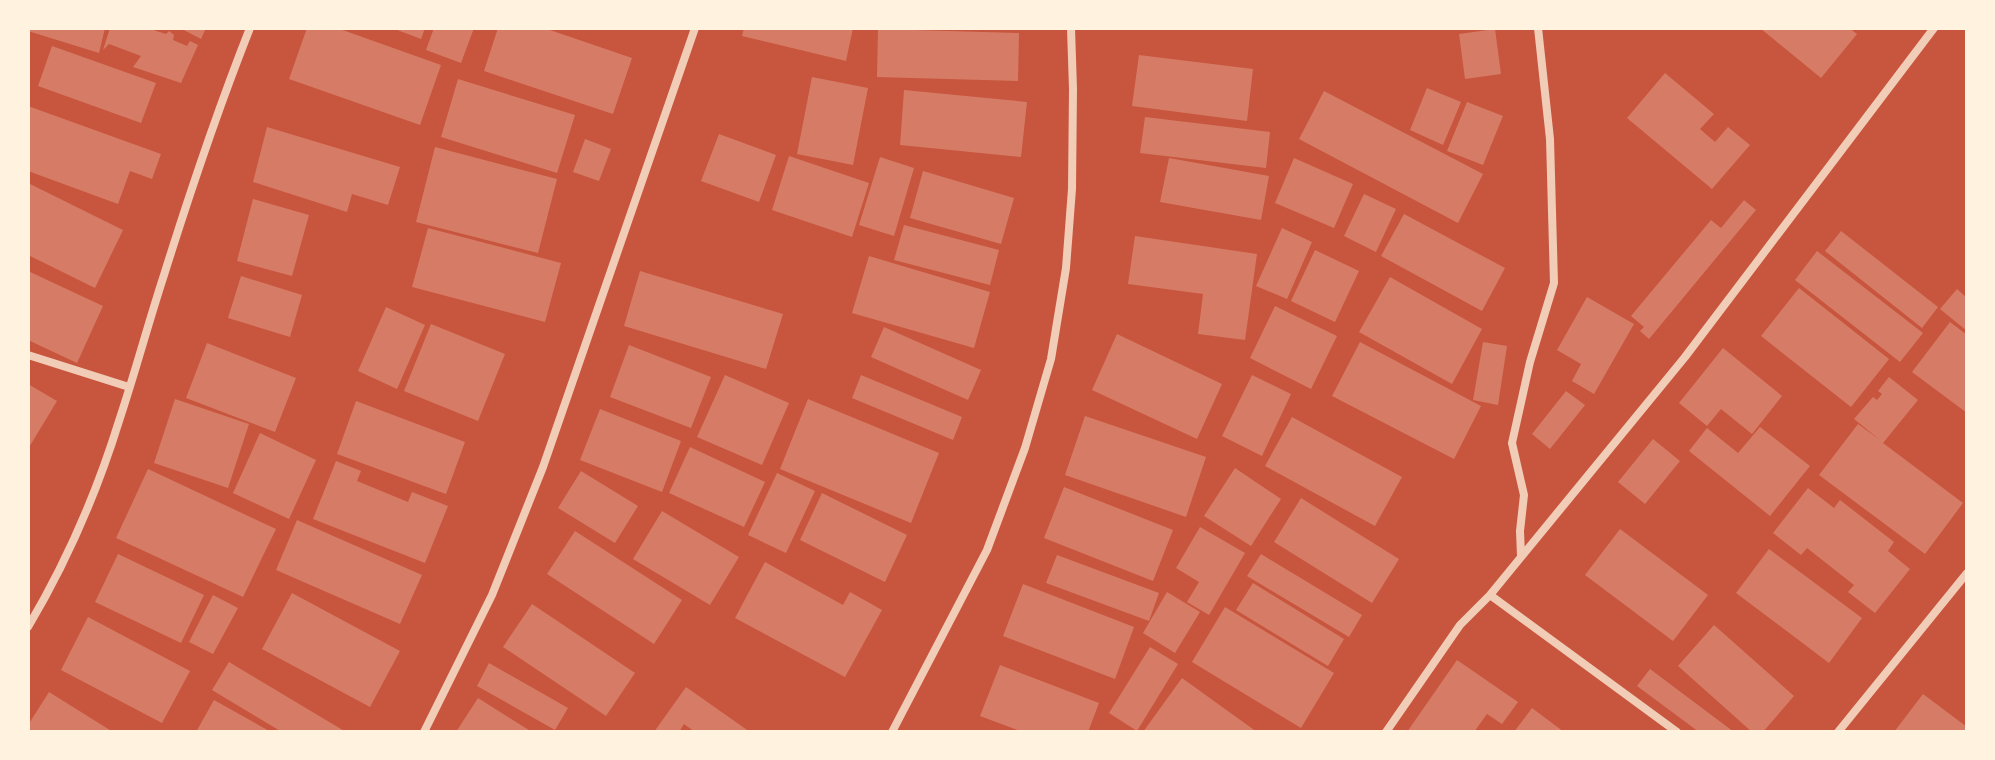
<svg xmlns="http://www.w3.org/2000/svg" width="1995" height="760" font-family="Jost,sans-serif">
<rect width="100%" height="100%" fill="#c8553d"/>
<path fill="#d67c66" d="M28 28H105L99 53 28 31Z
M110 28H147L166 34 169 31 174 35 173 40 187 46 190 41 198 45 181 83 133 67 141 56 109 44 103 50Z
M180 28H206L201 39Z
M307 28H337L441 65 420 125 289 79Z
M392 28H425L421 39Z
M434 28H474L461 63 426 50Z
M498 28H544L632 58 613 114 484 71Z
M744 28H853L846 61 742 36Z
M1760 28H1849L1857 34 1821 78Z
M878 29 1019 33 1018 81 877 77Z
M1495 29 1501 74 1465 79 1459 34Z
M52 46 156 83 141 123 38 86Z
M1139 55 1253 69 1247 121 1132 106Z
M1665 73 1714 114 1700 129 1715 142 1728 127 1750 145 1712 189 1627 118Z
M812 77 868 88 853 165 797 154Z
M458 79 575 115 557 173 441 137Z
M1427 88 1461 102 1443 145 1410 130Z
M904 90 1027 102 1021 157 900 145Z
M1324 91 1483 174 1458 223 1299 139Z
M1467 102 1503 116 1483 165 1447 151Z
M28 106 161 154 152 179 130 171 118 204 28 171Z
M1145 117 1270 132 1266 168 1140 153Z
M267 127 400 167 388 205 352 194 347 212 253 182Z
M719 134 776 155 759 202 701 181Z
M585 139 611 149 599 181 573 172Z
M435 147 557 179 538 253 416 222Z
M789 156 869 183 852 237 772 210Z
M880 157 914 168 894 236 859 225Z
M1169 158 1269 176 1261 220 1160 202Z
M1294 158 1353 184 1334 228 1275 203Z
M923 171 1014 198 1001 244 910 218Z
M28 183 123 230 95 288 28 255Z
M1364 194 1396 209 1376 252 1344 236Z
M253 199 309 215 292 276 237 261Z
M1744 200 1756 210 1649 339 1640 331 1644 327 1631 316 1711 220 1721 228Z
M1404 214 1505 268 1482 311 1381 256Z
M904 225 999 250 990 285 894 260Z
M428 228 561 263 545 322 412 287Z
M1282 228 1312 242 1287 299 1256 286Z
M1841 231 1938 307 1922 328 1825 251Z
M1135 236 1257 254 1245 340 1198 334 1203 294 1128 284Z
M1315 250 1359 271 1335 322 1291 301Z
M1817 251 1923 333 1900 362 1795 280Z
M869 256 990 292 974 348 852 313Z
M28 271 103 306 77 363 28 340Z
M640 271 783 314 766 369 624 326Z
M241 276 302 295 290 337 228 318Z
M1390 277 1482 329 1452 384 1359 332Z
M1799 288 1889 359 1851 407 1761 336Z
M1957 289 1967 298V331L1940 309Z
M1587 297 1634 324 1594 394 1572 381 1581 364 1557 350Z
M1275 306 1337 336 1311 389 1250 358Z
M386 307 425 325 397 389 358 371Z
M1950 322 1967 335V413L1912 372Z
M431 324 505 354 478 421 404 391Z
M884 327 981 370 968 400 871 357Z
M1117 334 1222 384 1197 439 1092 390Z
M1360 342 1481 406 1454 459 1332 396Z
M1483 342 1507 346 1498 405 1473 400Z
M207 343 296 378 275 432 186 398Z
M629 345 711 377 691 428 610 397Z
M1723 348 1782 396 1752 434 1721 409 1707 426 1679 403Z
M725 375 789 403 762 465 697 437Z
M861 375 962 417 953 440 852 398Z
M1252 375 1291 394 1262 456 1222 436Z
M1889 377 1918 400 1883 443 1963 503 1925 554 1819 475 1858 424 1880 440 1854 419 1873 397 1877 400 1882 394 1878 391Z
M28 384 57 401 28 449Z
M1566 391 1585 405 1550 449 1532 434Z
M175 399 249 424 228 488 154 463Z
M808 399 939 453 911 523 780 469Z
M356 401 465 442 446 494 337 454Z
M600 409 681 441 662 492 580 460Z
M1085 416 1206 457 1186 517 1065 475Z
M1292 417 1402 477 1375 526 1265 466Z
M1760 427 1810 466 1770 516 1689 451 1707 428 1738 453Z
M260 433 316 460 289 519 233 493Z
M1653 439 1680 461 1645 504 1618 482Z
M690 447 765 482 744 527 669 493Z
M336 461 361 471 357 481 408 502 412 492 448 506 425 563 313 519Z
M1235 468 1281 499 1251 546 1204 516Z
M148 469 276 529 243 597 116 538Z
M581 471 638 506 615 543 558 508Z
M777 473 815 491 786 553 748 535Z
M1064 487 1173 530 1153 581 1044 538Z
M1808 488 1834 508 1840 500 1894 542 1888 551 1910 569 1875 613 1848 592 1854 585 1807 548 1801 555 1773 533Z
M822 493 907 535 885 582 800 540Z
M1301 498 1399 559 1372 603 1274 542Z
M662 511 739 557 710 605 633 559Z
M297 520 422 575 400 624 276 570Z
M1200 527 1245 553 1209 615 1187 602 1199 582 1176 568Z
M1620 529 1708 595 1673 641 1585 575Z
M575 531 682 600 654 644 547 574Z
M1769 549 1862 618 1829 663 1736 593Z
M118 554 204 595 181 643 95 602Z
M1261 554 1362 615 1349 637 1247 576Z
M1057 555 1159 593 1149 621 1046 583Z
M765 562 843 605 850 592 882 610 845 677 735 618Z
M1253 583 1344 639 1328 666 1236 610Z
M1023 584 1134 627 1115 679 1003 636Z
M1167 592 1200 612 1175 653 1143 633Z
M292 593 400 651 370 707 262 649Z
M213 595 238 608 213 654 189 642Z
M532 604 635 673 606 716 503 647Z
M1225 607 1334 673 1301 728 1192 662Z
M88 617 190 671 162 723 61 670Z
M1714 625 1794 696 1763 732H1752L1678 666Z
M1150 647 1178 664 1137 731 1109 713Z
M1457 660 1518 702 1502 724 1487 714 1474 732H1407Z
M229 662 346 732H282L212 690Z
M489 663 568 708 555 730 477 686Z
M1000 665 1099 703 1088 732H1023L980 716Z
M1650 669 1734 732H1699L1637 686Z
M1182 678 1257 732H1143Z
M686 687 750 732H695L684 724 679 732H654Z
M49 692 113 732H28V725Z
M1923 694 1967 727V732H1894Z
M478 698 532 732H456Z
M214 700 271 732H196Z
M1532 708 1564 732H1514Z"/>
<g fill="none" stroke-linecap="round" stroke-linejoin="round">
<path stroke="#f1ccb7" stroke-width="8" d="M28 355 129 387
M1521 556 1520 531 1524 495 1512 443 1530 362 1554 283 1550 139 1538 28
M1490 595 1677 732
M28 627C66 563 97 492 119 421 135 373 148 324 164 275 190 192 218 109 250 28
M424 732 492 595 543 467 695 28
M892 732 987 550 1025 448 1051 359 1066 268 1072 189 1073 89 1071 28
M1386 732 1460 625 1490 595 1685 357 1934 28
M1838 732 1967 573"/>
</g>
<rect width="1995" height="760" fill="none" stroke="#fff3e0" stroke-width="60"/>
</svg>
